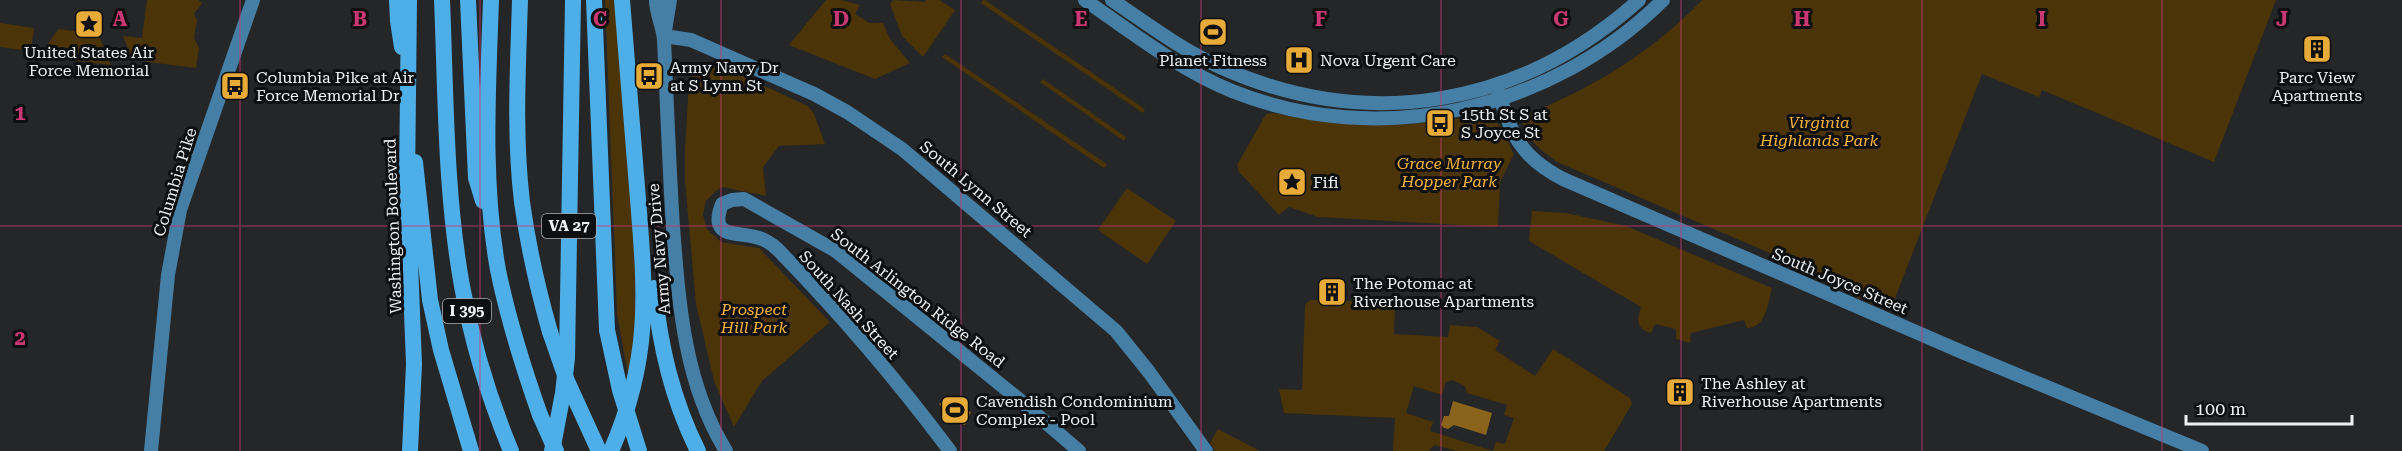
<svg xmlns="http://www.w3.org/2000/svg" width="2402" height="451" font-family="'Roboto Serif',serif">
<rect width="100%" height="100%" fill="#242628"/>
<path fill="#4b3408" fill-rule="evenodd" d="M147 0H198L202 3 194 14 197 20 194 38 199 48 196 68 132 60 123 36 142 38Z
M605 0H615L636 264 635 331 628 376 617 313Z
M826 0H841L860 5 855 14 869 23H883L890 39 910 63 875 79 789 45Z
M893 0 925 2 926 0H939L955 10 923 57 902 36 890 4Z
M983 0H985L1145 109 1143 113 981 3Z
M1702 0H2276L2214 162 2042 90 2039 97 1982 74 1890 311 1851 295 1854 289 1557 162C1537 148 1529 140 1520 117 1588 91 1652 53 1702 0Z
M0 23 34 28 31 51 0 47Z
M58 29 98 34 111 65 39 57Z
M945 54 1107 164 1104 168 942 57Z
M708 64 720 66 808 106 814 114 825 144 779 146 763 167 766 196 723 187 717 190 706 201 703 215 707 229 721 242 759 248 830 322 762 381 734 427 714 381 696 304 685 181V150L689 81 698 65Z
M1043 79 1126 137 1124 141 1040 82Z
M1275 113C1345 128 1414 128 1485 114 1501 120 1506 139 1514 154L1500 182 1498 225 1496 227 1318 217 1289 207 1279 215 1239 172 1237 165 1266 114Z
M1127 188 1176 221 1147 264 1098 230Z
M1532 211 1566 213 1626 226 1772 288C1768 303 1766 328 1747 328L1744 320 1691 333 1690 343 1676 339V329L1655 324 1651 333C1636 329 1637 320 1641 307L1529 241Z
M1310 300 1395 302 1394 334 1448 337 1450 325 1477 327 1500 341 1495 350 1535 376 1553 349 1630 398 1632 404 1604 451H1457L1434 445 1429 451H1393L1395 418 1284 413 1279 389 1302 390 1305 305ZM1452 380 1465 386 1467 393 1507 405 1504 415 1514 418 1505 444 1496 442 1493 451 1430 431 1433 422 1406 413 1414 386 1442 395 1445 383Z
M1218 429 1260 451H1215L1210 443Z"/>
<path fill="#8b641c" d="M951 396 961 408 971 412 965 425 951 420 939 404Z
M1453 401 1492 413 1486 435 1454 425 1448 429 1444 428 1441 425 1444 416H1449Z"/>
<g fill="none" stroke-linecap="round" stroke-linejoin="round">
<path stroke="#457fa5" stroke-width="14" d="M656 0C656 14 663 26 664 40 667 102 669 165 673 227 679 304 684 383 726 451
M1085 0C1131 32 1180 70 1232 91 1379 150 1551 111 1663 0
M1112 0C1147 24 1182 50 1220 67 1367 133 1520 107 1639 0
M665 31 670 0
M664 36 691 40 814 94 847 112 902 149 1116 331 1149 372 1206 451
M1496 86C1512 133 1517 155 1563 179L1962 352 2202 451
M151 451 168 275 180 210 253 0
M950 451C899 383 843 317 784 256 778 249 770 242 762 239 742 230 707 242 722 204L732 200 744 199 836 251 1022 402 1079 451"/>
<path stroke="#4eaee8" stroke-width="16" d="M397 0 398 21 402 47
M409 0 407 185 414 364 410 451
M442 0C446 95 445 192 462 286 472 342 489 398 511 451
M468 0 476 178 483 201
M491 0C488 90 482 181 498 270 508 319 523 367 540 415
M520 0C518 67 514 135 522 202 528 246 538 290 550 332
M594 0 607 330
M415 162 430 300 441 350 471 451
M654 288C660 346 672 399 698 451
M552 451 563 393 567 358 573 0
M611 451C653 355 645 287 637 187 632 124 627 62 622 0"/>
<path stroke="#4eaee8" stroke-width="16" d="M607 330 620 390 639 451
M550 332 567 381 599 451
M540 415 556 451"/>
</g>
<path fill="none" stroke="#c93872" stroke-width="1.5" stroke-opacity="0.55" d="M240 0V451M480 0V451M721 0V451M961 0V451M1201 0V451M1441 0V451M1681 0V451M1922 0V451M2162 0V451M0 226H2402"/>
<defs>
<g id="sight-square" transform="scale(1.5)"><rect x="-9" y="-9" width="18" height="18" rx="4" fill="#e9ab38" stroke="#0e0f10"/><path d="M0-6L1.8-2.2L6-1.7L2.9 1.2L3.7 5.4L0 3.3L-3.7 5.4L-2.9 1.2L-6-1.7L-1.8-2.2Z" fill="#111"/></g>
<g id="stadium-square" transform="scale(1.5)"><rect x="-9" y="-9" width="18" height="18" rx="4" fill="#e9ab38" stroke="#0e0f10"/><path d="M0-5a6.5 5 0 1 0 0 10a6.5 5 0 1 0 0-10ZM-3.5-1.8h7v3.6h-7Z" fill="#111"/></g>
<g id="building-square" transform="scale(1.5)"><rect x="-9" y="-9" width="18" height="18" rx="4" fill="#e9ab38" stroke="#0e0f10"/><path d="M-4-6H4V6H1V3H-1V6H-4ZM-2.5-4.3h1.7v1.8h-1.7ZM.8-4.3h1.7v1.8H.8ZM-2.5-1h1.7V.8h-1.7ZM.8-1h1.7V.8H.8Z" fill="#111"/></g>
<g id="hospital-square" transform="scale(1.5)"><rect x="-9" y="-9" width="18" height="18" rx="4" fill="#e9ab38" stroke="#0e0f10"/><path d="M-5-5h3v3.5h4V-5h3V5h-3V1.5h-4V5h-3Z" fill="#111"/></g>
<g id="bus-square" transform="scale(1.5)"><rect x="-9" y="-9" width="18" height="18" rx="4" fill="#e9ab38" stroke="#0e0f10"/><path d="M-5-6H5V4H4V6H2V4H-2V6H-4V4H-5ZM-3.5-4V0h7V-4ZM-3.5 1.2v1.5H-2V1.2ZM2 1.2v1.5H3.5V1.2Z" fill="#111"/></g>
</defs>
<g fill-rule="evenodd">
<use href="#sight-square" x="89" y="24"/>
<use href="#stadium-square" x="1213" y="32"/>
<use href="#building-square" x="2317" y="49"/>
<use href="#hospital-square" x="1299" y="60"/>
<use href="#bus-square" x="649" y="76"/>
<use href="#bus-square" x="235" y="86"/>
<use href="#bus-square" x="1440" y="123"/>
<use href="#sight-square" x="1292" y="182"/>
<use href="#building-square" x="1332" y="292"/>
<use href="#building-square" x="1680" y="392"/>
<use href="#stadium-square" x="955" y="410"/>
</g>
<g text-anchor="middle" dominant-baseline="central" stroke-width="6" stroke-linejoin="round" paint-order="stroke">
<g fill="#0e0f10" stroke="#abacae" stroke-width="1.5">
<rect x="542" y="214" width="54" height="24" rx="4.5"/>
<rect x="443" y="299" width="48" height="24" rx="4.5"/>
</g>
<g font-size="15" font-weight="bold" fill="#eef0f1">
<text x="569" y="226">VA 27</text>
<text x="467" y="311">I 395</text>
</g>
<g font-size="16" fill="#eef0f1" stroke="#0e0f10" text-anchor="start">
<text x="89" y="52" text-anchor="middle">United States Air<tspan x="89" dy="18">Force Memorial</tspan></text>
<text x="1213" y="60" text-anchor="middle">Planet Fitness</text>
<text x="1320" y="60">Nova Urgent Care</text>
<text x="670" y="67">Army Navy Dr<tspan x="670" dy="18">at S Lynn St</tspan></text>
<text x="256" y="77">Columbia Pike at Air<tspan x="256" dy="18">Force Memorial Dr</tspan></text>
<text x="2317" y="77" text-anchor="middle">Parc View<tspan x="2317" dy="18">Apartments</tspan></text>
<text x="1461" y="114">15th St S at<tspan x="1461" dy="18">S Joyce St</tspan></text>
<text x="1313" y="182">Fifi</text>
<text x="1353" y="283">The Potomac at<tspan x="1353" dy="18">Riverhouse Apartments</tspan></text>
<text x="1701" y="383">The Ashley at<tspan x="1701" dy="18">Riverhouse Apartments</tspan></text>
<text x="976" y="401">Cavendish Condominium<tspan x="976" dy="18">Complex - Pool</tspan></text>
</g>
<g font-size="16" font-style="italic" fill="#f9b638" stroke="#0e0f10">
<text x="1819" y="122">Virginia<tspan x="1819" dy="18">Highlands Park</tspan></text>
<text x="1449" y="163">Grace Murray<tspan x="1449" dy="18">Hopper Park</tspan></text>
<text x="754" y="309">Prospect<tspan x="754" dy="18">Hill Park</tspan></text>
</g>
<g font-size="16" fill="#eef0f1" stroke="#0e0f10">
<text transform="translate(175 182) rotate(-73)">Columbia Pike</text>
<text transform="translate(976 189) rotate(40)">South Lynn Street</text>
<text transform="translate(393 226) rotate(-92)">Washington Boulevard</text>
<text transform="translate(659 249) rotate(-95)">Army Navy Drive</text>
<text transform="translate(1840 281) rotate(23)">South Joyce Street</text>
<text transform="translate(918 298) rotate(38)">South Arlington Ridge Road</text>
<text transform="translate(849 305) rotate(48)">South Nash Street</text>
</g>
</g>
<g font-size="20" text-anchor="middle" font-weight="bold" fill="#c93872" stroke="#0e0f10" stroke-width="6" stroke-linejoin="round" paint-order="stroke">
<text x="120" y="26">A</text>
<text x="360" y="26">B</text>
<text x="600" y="26">C</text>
<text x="841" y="26">D</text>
<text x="1081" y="26">E</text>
<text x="1321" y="26">F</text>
<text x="1561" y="26">G</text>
<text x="1802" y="26">H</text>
<text x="2042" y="26">I</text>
<text x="2282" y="26">J</text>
<text x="20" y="120">1</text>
<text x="20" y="345">2</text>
</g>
<path d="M2186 415v9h166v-9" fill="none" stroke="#eef0f1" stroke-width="3"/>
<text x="2195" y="415" font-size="18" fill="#eef0f1" stroke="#0e0f10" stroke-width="4.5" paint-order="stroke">100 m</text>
</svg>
